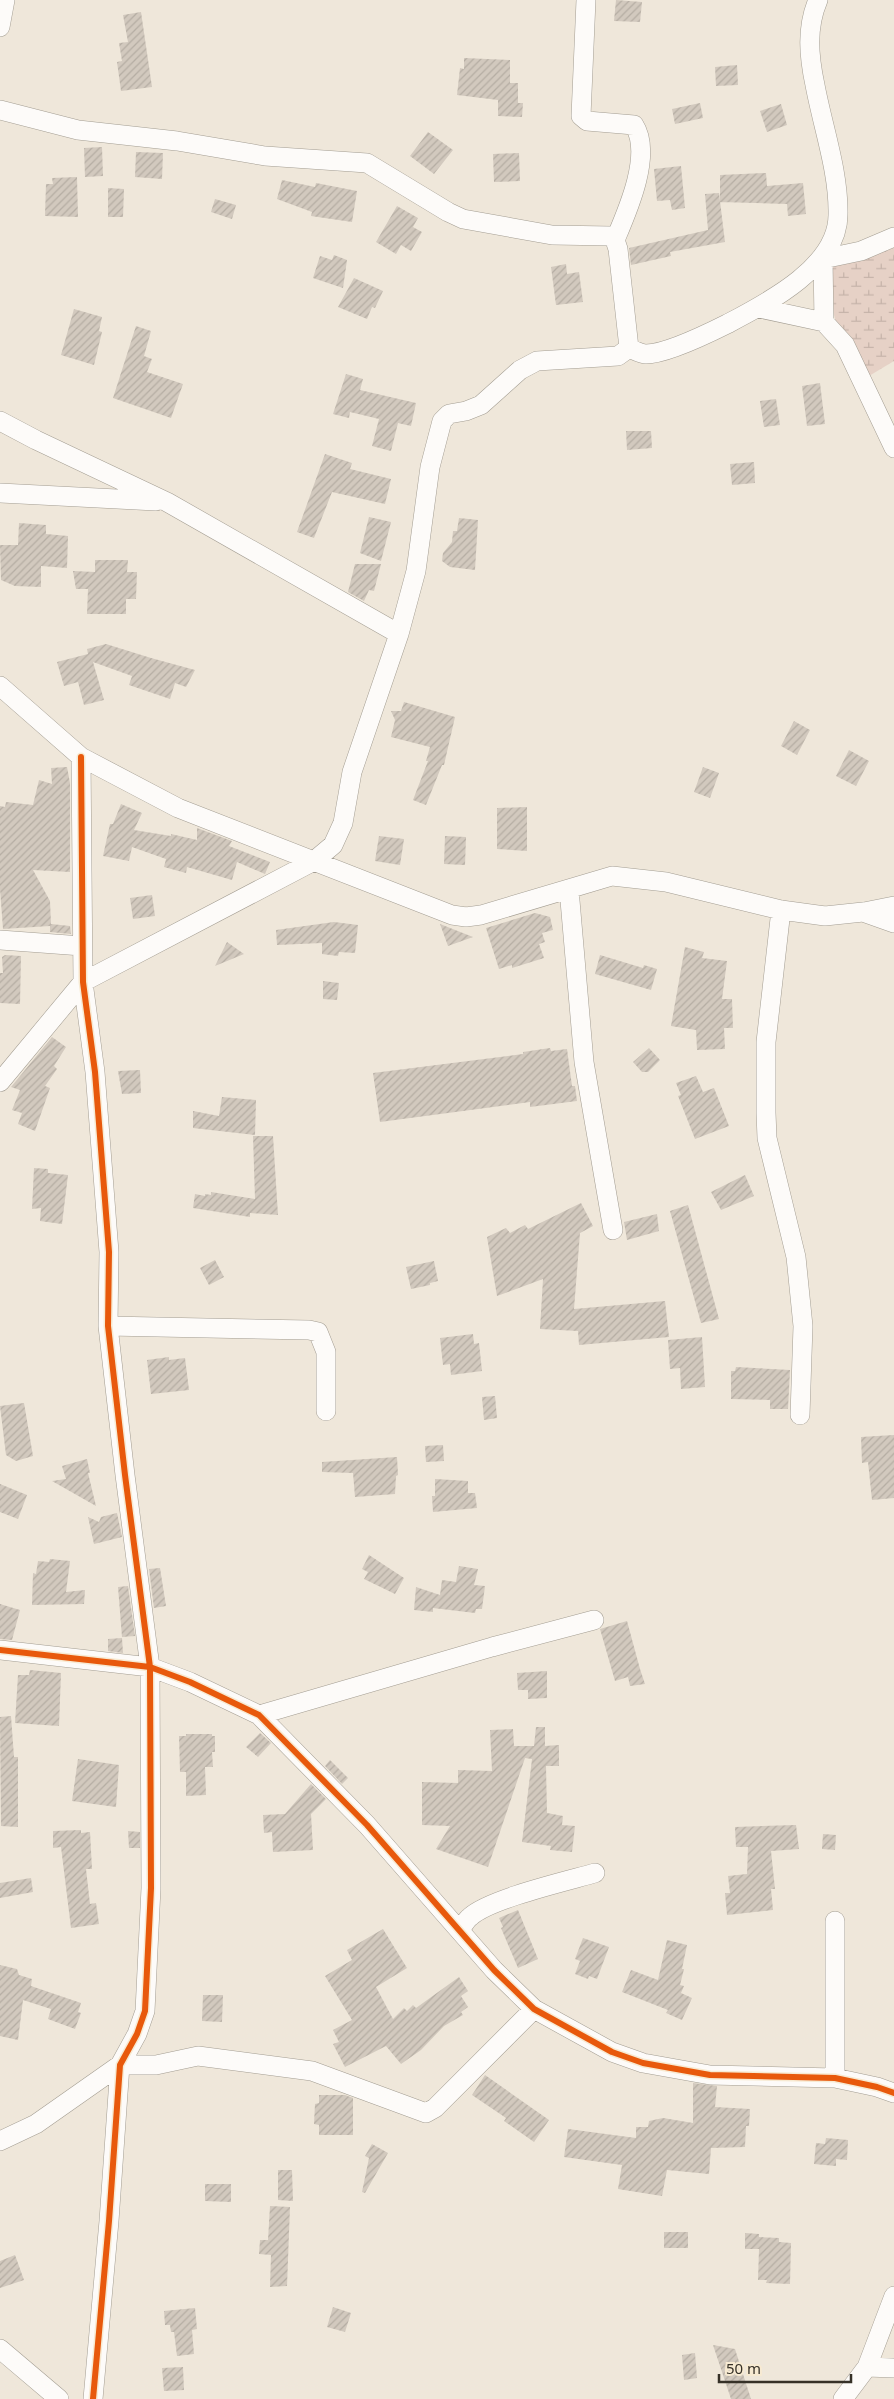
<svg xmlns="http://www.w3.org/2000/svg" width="894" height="2399" font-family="'Noto Sans',sans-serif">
<defs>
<pattern id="wetland-marsh" width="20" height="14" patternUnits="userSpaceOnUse" patternTransform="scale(1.25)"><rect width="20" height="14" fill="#e6d1c6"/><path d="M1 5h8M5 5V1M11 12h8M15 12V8" fill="none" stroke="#c6b4aa"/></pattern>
<pattern id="building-hatch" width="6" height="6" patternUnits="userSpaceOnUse" patternTransform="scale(1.25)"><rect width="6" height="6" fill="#d2c9be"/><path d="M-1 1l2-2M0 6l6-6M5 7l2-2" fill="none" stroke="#b5ada3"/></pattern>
</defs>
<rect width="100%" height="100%" fill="#efe7da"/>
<path fill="url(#wetland-marsh)" d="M894 233V361L869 376 838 329 832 308 827 264Z"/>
<path fill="url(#building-hatch)" d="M616 0 642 2 640 22 614 21Z
M141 12 152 87 121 91 117 62 122 61 119 43 128 42 123 15Z
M464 58 510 60V83H518V103H523L522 117 498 116V100L457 95 460 68 464 69Z
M737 65 738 85 716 86 715 67Z
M700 103 703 118 675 124 672 109Z
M781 104 787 125 767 132 760 111Z
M428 132 453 150 434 174 410 156Z
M102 147 103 176 85 177 84 148Z
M136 152 163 153 162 179 135 177Z
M519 153 520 181 494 182 493 154Z
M681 166 685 208 672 210 670 200 657 201 654 169Z
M766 173 767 186 803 183 806 214 788 216 787 204 720 202V175Z
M77 177 78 217 45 216 46 184H53L52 178Z
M282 180 315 187 316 183 357 191 352 222 311 216 312 212 277 199Z
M108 188 124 189 123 217H108Z
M719 193 725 242 670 252 671 256 631 265 629 248 708 230 705 194Z
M215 199 236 205 232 219 211 212Z
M397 206 418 218 413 227 422 232 411 251 401 245 396 254 376 242Z
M334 255 347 260 343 288 313 278 320 256 332 260Z
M566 264 567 274 579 272 583 302 556 305 551 267Z
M354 278 383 291 375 308 372 307 367 319 338 307Z
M74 309 102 317 99 331 102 332 94 365 61 355Z
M136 326 151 331 144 356 152 359 147 372 183 384 171 418 113 398Z
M346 374 363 379 360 390 416 403 411 426 398 423 391 451 372 446 379 419 350 412 349 418 333 414Z
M820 383 825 424 807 426 802 386Z
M776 399 780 425 764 427 760 401Z
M626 431H651L652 448 627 450Z
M325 454 352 463 350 469 391 479 385 504 332 492 314 538 297 532Z
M754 462 755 483 732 485 730 464Z
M369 517 391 522 381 561 360 553Z
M459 518 478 520 475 570 450 567 442 561 443 553 452 542 453 531H457Z
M19 523 46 525V534L68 536 67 568 41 566V587L15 586 1 580 0 545H18Z
M95 560H128L127 572H137L136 599H126V614H87L88 589H76L73 571 95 572Z
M355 564H381L374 591 369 590 364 601 348 592Z
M106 644 151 658 195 670 186 687 175 683 170 699 129 685 132 676 93 662 104 700 84 705 78 682 64 686 57 662 88 654 87 649Z
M404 702 455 717 444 765H442L426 805 413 800 428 761H426L430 747 391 737 395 720 391 711H401Z
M794 721 810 730 797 755 781 746Z
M849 750 869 761 856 786 836 776Z
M67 767 70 783V872L33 870 50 901 51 924 70 926 71 934 50 932V926L3 929 0 889V806L5 807 6 802 33 805 39 780 52 784 51 768Z
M703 767 719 773 710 798 694 792Z
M121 804 142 813 134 830 171 836V834L197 840V828L232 841 229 846 270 862 265 874 237 862 232 880 187 867 186 873 164 867 166 859 132 847 129 861 103 856 110 824H113Z
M527 807V851L497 849V808Z
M379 836 404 839 400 865 375 861Z
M445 836 466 837 465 865 444 864Z
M152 895 155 916 133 919 130 898Z
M535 913 550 917 553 930 542 933 545 942 539 944 544 958 512 968V965L499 969 486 928Z
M334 922 358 925 355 953 339 952 338 956 322 954V943L277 945 276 930Z
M440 924 473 937 448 946Z
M227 942 244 954 215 966Z
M685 947 704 952 702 958 727 961 722 999H732L733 1028H724L725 1049 697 1050 696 1030 671 1026Z
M5 955 21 956 20 1004 0 1003V973H3L2 957Z
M600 955 643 968 644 965 657 969 651 990 595 974Z
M323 981 339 983 337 1000 323 999Z
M52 1037 66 1047 54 1066 57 1069 45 1086 50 1088 35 1131 18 1124 22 1113 12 1110 20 1090 11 1087Z
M550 1048 551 1051 567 1049 572 1086H575L577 1101 530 1107V1102L380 1122 373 1073 523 1054V1052Z
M649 1048 660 1060 648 1072H642L633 1062Z
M140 1070 141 1093 122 1094 118 1071Z
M696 1076 703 1092 714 1088 729 1126 695 1139 678 1096 681 1095 676 1083Z
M222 1097 256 1100 255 1135 193 1128V1111L219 1116Z
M253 1136H273L278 1215 250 1213V1217L193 1208 195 1194 205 1196V1194L211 1195V1192L255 1199Z
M34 1168 48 1169V1173L68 1175 62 1224 40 1221 41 1208 32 1209Z
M745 1175 754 1196 721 1210 711 1192Z
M581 1203 593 1226 580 1233 574 1309 665 1301 669 1337 579 1345 578 1331 540 1329 543 1279 497 1296 487 1237 506 1228 510 1233 525 1225 528 1229Z
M688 1205 719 1319 701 1323 670 1211Z
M657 1214 659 1231 627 1240 624 1222Z
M215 1260 224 1277 209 1285 200 1268Z
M434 1261 438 1281 430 1283V1285L411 1289 406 1267Z
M473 1334 474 1344 479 1343 482 1371 451 1375 450 1364 443 1365 440 1338Z
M702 1337 705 1387 681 1389 680 1368 670 1369 668 1340Z
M169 1357V1360L185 1358 189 1390 151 1394 147 1360Z
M736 1367 790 1370 788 1409H770V1400L731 1399V1371H735Z
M495 1396 497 1418 484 1420 482 1397Z
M24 1403 33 1456 16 1461 6 1455 0 1406Z
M894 1435V1498L872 1500 868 1462 862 1463 861 1437Z
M443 1445 444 1461 426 1462 425 1446Z
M397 1457 398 1475 396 1476 395 1494 355 1497 353 1473 322 1472V1462Z
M87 1459 90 1473H88L96 1506 52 1481 66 1479 62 1466Z
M435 1479 468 1481V1493H475L477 1508 433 1512 432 1496H435Z
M0 1484 27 1495 18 1519 0 1512Z
M117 1513 122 1537 94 1544 88 1517 99 1522 101 1517Z
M369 1555 404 1578 395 1594 364 1579 368 1572 362 1569Z
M50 1559 70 1561 66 1592 85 1590 84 1604 32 1605 33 1573 36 1574 38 1561 49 1562Z
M459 1566 478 1569 474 1585 485 1586 482 1609H476L475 1613 433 1608V1612L414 1610 416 1587 440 1595 442 1580 456 1582Z
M160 1568 166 1606 154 1608 149 1569Z
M128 1586 135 1636 122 1637 118 1587Z
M0 1604 20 1610 12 1640 0 1639Z
M627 1621 640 1669 645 1684 630 1686 628 1677 615 1681 600 1629Z
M122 1638 123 1653 108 1651V1639Z
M30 1670 61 1673 59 1726 15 1723 18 1675H29Z
M547 1671V1698L528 1699V1690H518L517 1673Z
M11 1716 14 1757H18V1827L1 1826 0 1717Z
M536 1727H545V1746L559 1745V1766H546L547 1813 563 1816 562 1825 575 1826 572 1852 550 1850 551 1846 522 1842 532 1759 525 1758 488 1867 436 1849 450 1826 422 1825V1782L458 1783V1770L492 1771 490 1730 513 1729 514 1746H534Z
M260 1733 271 1743 258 1757 246 1747Z
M186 1734H212V1736H215V1752H212L213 1767H205L206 1795 186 1796V1772H180L179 1736H186Z
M78 1759 119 1765 116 1807 72 1801Z
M330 1760 348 1778 342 1784 325 1766Z
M311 1784 326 1799 311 1814 313 1850 273 1852 272 1832 264 1833 263 1815 285 1814Z
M796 1825 799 1849 771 1851 775 1889H771L773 1910 727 1915 725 1893H730L728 1876 747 1874 748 1847H736L735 1827Z
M81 1830V1833L90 1832 92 1869H86L90 1904 96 1903 99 1924 71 1928 61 1847 53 1848V1831Z
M128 1831 140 1832V1848H129Z
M823 1834 836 1835 835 1850 822 1849Z
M31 1878 33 1892 0 1898V1883Z
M518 1910 538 1959 518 1968 501 1928 503 1927 499 1918Z
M383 1929 407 1968 376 1987 393 2019 404 2008 407 2011 413 2005 416 2008 459 1977 468 1991 461 1996 468 2007 461 2012 463 2015 444 2026 421 2050 401 2064 386 2046 345 2067 333 2044 339 2042 333 2030 352 2020 325 1976 352 1960 347 1950Z
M583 1938 609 1947 597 1979 589 1976 588 1979 575 1974 580 1961 575 1959Z
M667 1940 687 1945 682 1969H684L680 1985 684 1986 681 1993 692 1998 682 2020 666 2013 668 2010 622 1992 631 1970 658 1980Z
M0 1965 17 1969 19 1975 32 1979 31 1986 81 2003 78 2012 81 2013 75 2029 48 2019 51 2009 23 2000 18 2040 0 2036Z
M203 1995H223L222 2022 202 2021Z
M485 2075 549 2120 534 2142 504 2121 506 2118 472 2095Z
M693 2083 717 2086 715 2107 750 2109 749 2126H746L745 2147 711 2148 709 2174 667 2170 662 2196 618 2189 622 2165 564 2157 568 2129 636 2138V2127H648L649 2121 663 2118 693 2123Z
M319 2095H345L353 2098V2135H319V2125L314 2124 315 2104 319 2103Z
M826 2138 848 2140 847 2160 836 2159V2166L814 2164 816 2143 825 2144Z
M372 2144 388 2153 365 2193 362 2192 369 2158 365 2156Z
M278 2170H292L293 2201 278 2200Z
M205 2184H231V2202L205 2201Z
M270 2206 290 2207 287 2286 270 2287 271 2255 259 2254 260 2240H268Z
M664 2232H688V2248H664Z
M745 2233 759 2234V2237L779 2238V2242L791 2243 790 2284 766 2283 767 2280H758L759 2249H745Z
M15 2255 24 2280 0 2288V2261Z
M333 2307 351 2313 345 2332 327 2327Z
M195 2308 197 2329 192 2330 194 2354 177 2356 174 2332H171L170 2325H165L164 2311Z
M713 2345 735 2349 751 2399H731Z
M695 2353 697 2378 684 2380 682 2355Z
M183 2367 184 2390 164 2391 162 2368Z"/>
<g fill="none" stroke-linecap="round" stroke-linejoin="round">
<g stroke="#a39d92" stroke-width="20">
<path id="minor" d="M586 0 581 116 587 121 634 125C653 154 627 212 615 240
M0 27 5 0
M0 110 78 130 177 141 265 156 367 163 448 212 463 219 552 235 611 236 615 240 618 249 629 348
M759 308 824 322 845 345 894 448
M824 322 823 259 861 251 894 237
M629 348C634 350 641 354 646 354 666 354 709 333 727 324 767 303 838 267 838 215 839 172 823 128 815 85 809 57 806 28 818 0
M0 421 36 440 167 502 399 634
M0 493 156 501
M0 686 81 757 178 808 452 915 466 917 481 915 612 876 666 882 781 910 825 916 863 912 894 923
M81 757 83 982 95 1072 109 1252 108 1326 125 1475 150 1667 151 1888 145 2011 137 2034 120 2065 109 2221 93 2399
M569 889 584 1062 613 1230
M781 910 766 1042V1113L767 1138 796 1257 803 1326 800 1415
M864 912 894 906
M0 940 82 946
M83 982 314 861 333 845 343 823 352 772 399 634 416 571 430 467 442 421 449 414 466 411 481 405 520 370 537 361 618 356 629 348
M0 1082 83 982V976
M108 1326 309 1330 318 1332 326 1352V1411
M0 1650 150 1667 190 1682 259 1715 367 1825 494 1970 534 2009 612 2052 643 2063 710 2075 835 2078 877 2087 894 2093
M259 1715 492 1647 594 1620
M835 1921V2078
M460 1930C463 1926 466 1920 470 1917 489 1899 567 1881 595 1873
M0 2141 36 2124 120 2065H156L198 2056 312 2071 426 2113 435 2108 534 2009
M0 2349 59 2399
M867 2367 894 2296
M843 2399 867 2367 894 2368"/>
</g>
<use href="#minor" stroke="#fdfbf9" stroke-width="19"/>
<g stroke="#f7ead2" stroke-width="9">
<path id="cycleway" d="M81 757 83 982 95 1072 109 1252 108 1326 125 1475 150 1667 151 1888 145 2011 137 2034 120 2065 109 2221 93 2399
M0 1650 150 1667 190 1682 259 1715 367 1825 494 1970 534 2009 612 2052 643 2063 710 2075 835 2078 877 2087 894 2093"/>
</g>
<use href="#cycleway" stroke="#e8590c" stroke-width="6"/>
</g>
<path d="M719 2374v8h132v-8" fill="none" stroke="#363128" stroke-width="2.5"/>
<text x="726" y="2374" font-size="15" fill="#363128" stroke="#f7ead2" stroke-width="4" paint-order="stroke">50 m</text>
</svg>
